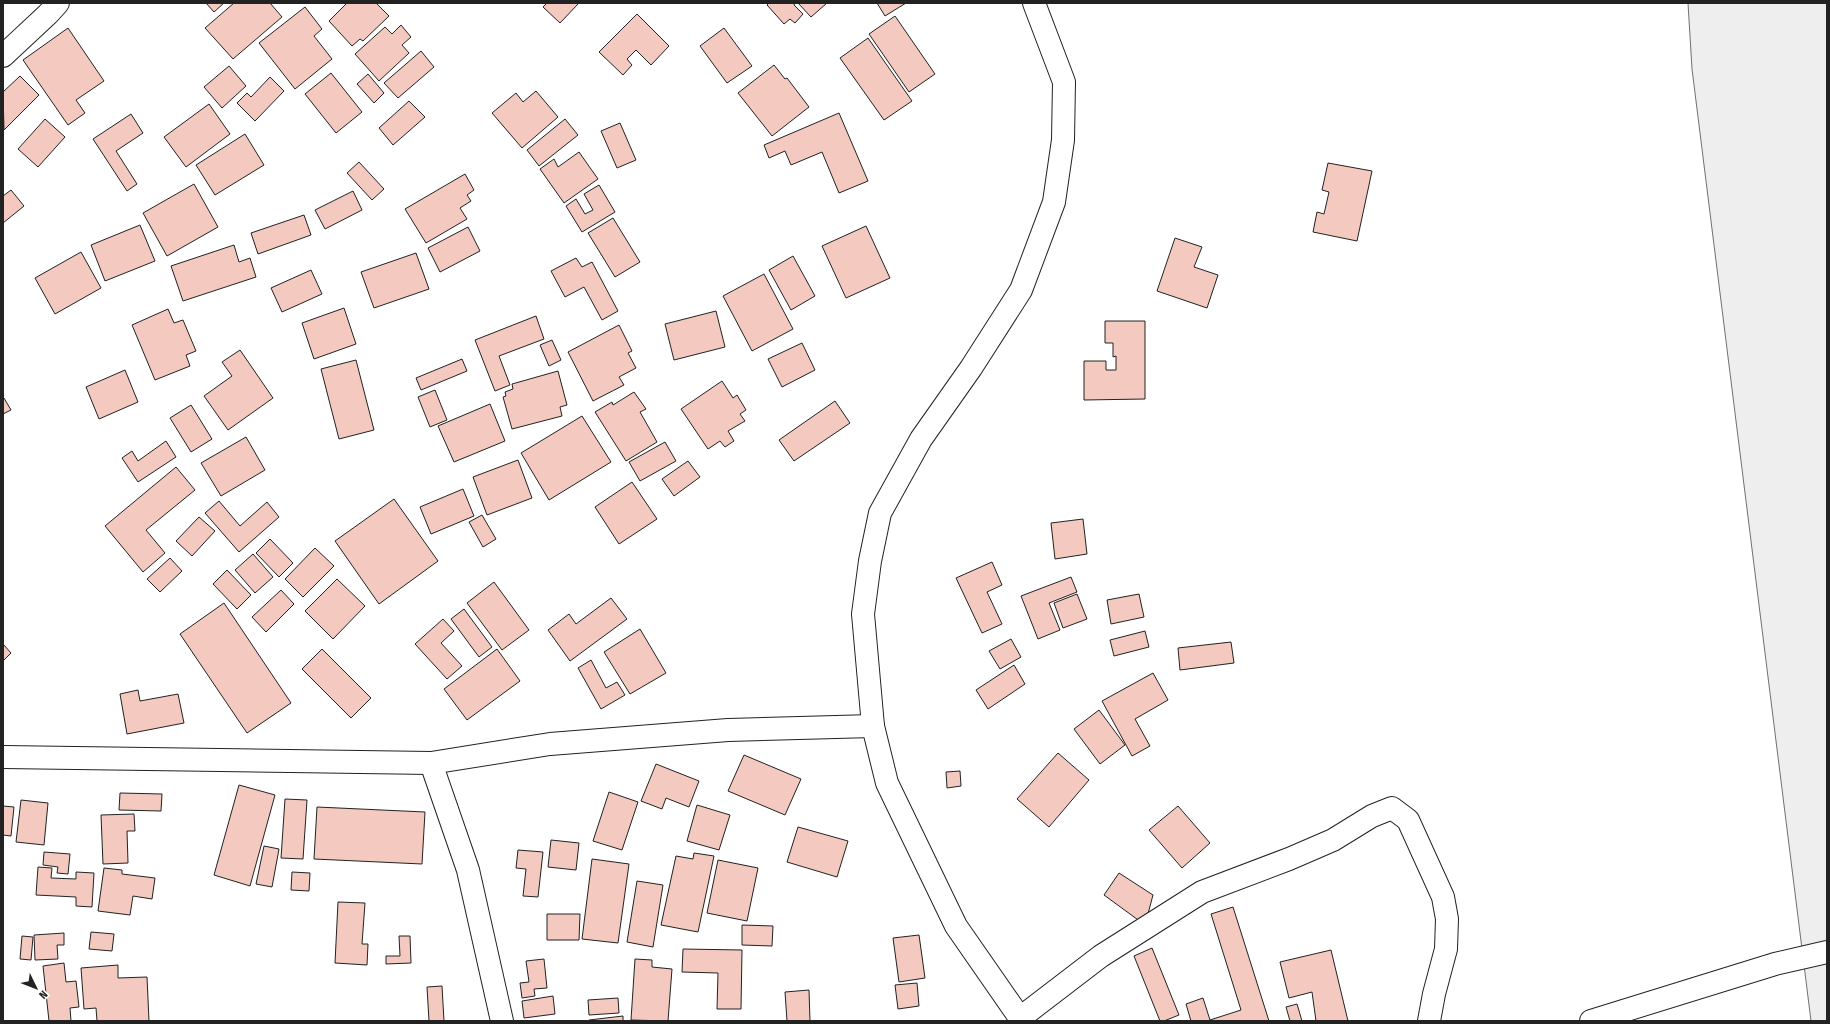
<svg xmlns="http://www.w3.org/2000/svg" width="1830" height="1024" font-family="'Fira Sans Condensed',sans-serif">
<rect width="100%" height="100%" fill="#fff"/>
<path fill="#eee" stroke="#6f6f6f" d="M1688 3H1827V1021H1811L1692 69Z"/>
<path fill="#f3c9c0" stroke="#222" d="M206 3H224L214 12Z
M234 3H270L282 17 233 59 205 28Z
M347 3H376L389 16 363 41 360 39 352 46 329 21Z
M547 3H579L560 23 543 7Z
M769 3H795L794 5 803 14 795 23 790 19 784 24 767 5Z
M798 3H827L811 17Z
M877 3H906L885 16Z
M305 7 322 29 314 36 332 59 295 89 259 43Z
M637 14 669 46 651 65 636 50 627 59 632 65 623 75 599 52Z
M895 16 935 74 909 92 869 34Z
M401 25 411 37 402 45 409 53 379 81 355 54 385 27 392 34Z
M68 28 104 81 76 100 85 113 68 125 23 60Z
M724 28 752 66 727 83 700 46Z
M868 38 912 101 884 120 840 58Z
M421 51 434 67 398 98 384 83Z
M774 65 785 79 787 78 809 107 772 136 738 93Z
M229 66 246 86 222 108 204 87Z
M331 73 362 112 336 133 305 94Z
M368 74 384 93 374 103 357 84Z
M20 76 39 95 4 130 3 92Z
M270 77 284 91 255 121 237 103 247 93 251 97Z
M536 91 558 117 522 148 492 113 516 93 523 102Z
M409 101 425 117 393 145 379 128Z
M209 104 230 134 186 167 164 137Z
M839 113 868 181 839 193 822 152 791 165 785 151 769 158 764 145Z
M131 114 143 133 116 151 137 184 127 191 93 139Z
M45 119 65 137 38 167 18 149Z
M565 119 578 135 539 166 527 150Z
M620 123 636 160 617 168 601 131Z
M245 134 264 165 215 195 196 165Z
M579 152 598 179 564 203 540 169 554 159 558 167Z
M359 162 384 189 372 200 347 173Z
M1328 163 1372 171 1357 241 1313 232 1317 212 1324 214 1329 192 1322 190Z
M465 174 474 190 467 195 471 201 460 208 467 219 426 243 405 209Z
M194 184 218 227 167 256 143 213Z
M599 185 615 212 582 232 566 206 576 199 585 214 593 210 584 194Z
M11 190 24 206 3 223V196Z
M353 191 362 210 325 229 315 210Z
M304 215 311 235 258 254 251 233Z
M613 218 640 262 615 277 588 233Z
M140 225 155 261 105 281 91 245Z
M866 226 890 278 846 298 822 246Z
M468 227 480 251 440 272 428 248Z
M1175 238 1202 247 1194 267 1218 275 1207 308 1157 291Z
M234 245 239 262 250 258 256 277 183 301 171 266Z
M81 252 101 288 55 314 35 278Z
M416 253 429 289 374 308 361 272Z
M793 256 815 296 791 310 769 270Z
M576 258 582 267 592 262 618 311 602 320 584 287 565 297 551 271Z
M311 270 322 294 282 312 271 288Z
M764 274 793 329 752 351 723 296Z
M344 308 356 344 314 359 302 323Z
M168 309 174 323 183 320 196 351 186 355 190 366 155 380 132 325Z
M716 311 725 347 674 360 665 324Z
M536 316 544 339 499 356 510 385 495 391 475 340Z
M1105 321H1145V399L1084 400V361H1106V370H1116V356L1113 357V343H1105Z
M619 325 632 351 628 353 636 368 619 377 624 385 593 401 568 352Z
M552 340 561 360 549 366 540 345Z
M802 343 815 370 782 387 768 359Z
M240 350 273 398 228 430 204 396 232 376 222 362Z
M462 359 467 371 421 390 416 378Z
M356 360 374 430 339 439 321 369Z
M125 370 138 402 99 419 86 387Z
M558 371 567 405 560 407 562 416 512 429 503 397 506 396 505 392 513 389 512 384Z
M722 381 733 398 737 395 746 410 740 414 745 421 728 431 734 441 725 447 720 441 708 449 681 409Z
M435 390 447 420 430 427 418 397Z
M634 392 646 409 640 412 657 442 626 461 595 412 612 402 613 405Z
M4 398 11 410 3 414V399Z
M835 401 850 423 794 461 779 440Z
M490 404 505 441 454 462 438 426Z
M191 405 212 439 191 452 170 418Z
M582 416 611 462 549 500 521 453Z
M246 437 265 470 221 496 201 463Z
M166 441 176 457 138 482 122 458 132 451 138 461Z
M665 442 676 461 640 481 629 462Z
M518 460 532 498 487 515 473 477Z
M688 461 700 477 674 496 662 479Z
M176 467 195 490 146 530 165 553 143 572 105 526Z
M632 482 657 519 619 544 595 507Z
M463 489 474 516 431 534 420 507Z
M394 499 438 561 379 604 335 541Z
M219 501 240 526 267 502 279 517 239 552 205 513Z
M482 515 496 539 483 547 469 522Z
M199 517 215 531 192 556 176 541Z
M1083 519 1087 554 1055 559 1051 523Z
M270 539 293 563 279 577 256 553Z
M315 548 334 566 303 597 285 579Z
M253 554 273 577 255 593 235 570Z
M170 558 182 571 160 592 147 579Z
M992 562 1002 585 987 592 1002 624 982 633 956 578Z
M227 570 251 595 237 609 213 584Z
M1071 577 1077 592 1049 603 1060 630 1038 639 1021 596Z
M337 579 365 606 333 639 305 611Z
M494 582 529 630 502 650 467 603Z
M281 590 294 604 266 632 252 617Z
M1077 594 1087 619 1063 628 1054 603Z
M1139 594 1144 617 1111 624 1107 600Z
M611 598 627 619 570 661 548 630 569 614 576 624Z
M224 603 291 703 247 733 180 634Z
M464 609 492 647 479 657 451 619Z
M443 619 454 631 441 643 462 666 447 679 415 644Z
M640 629 666 673 630 694 604 652Z
M1145 631 1149 647 1114 656 1110 640Z
M1011 639 1021 657 1000 669 989 651Z
M1231 642 1234 663 1180 670 1178 648Z
M3 644 11 653 3 661Z
M322 649 371 698 351 718 302 669Z
M497 649 520 681 467 720 444 689Z
M591 660 606 688 617 682 625 695 601 709 578 668Z
M1014 665 1025 684 988 709 976 690Z
M1153 673 1168 700 1135 719 1150 746 1132 756 1102 701Z
M138 690 140 701 178 694 184 723 127 734 120 694Z
M1099 710 1125 745 1100 764 1074 729Z
M1058 753 1089 780 1049 827 1017 799Z
M744 755 801 779 785 815 728 791Z
M656 764 699 781 689 807 666 798 662 809 641 801Z
M960 771 961 786 947 788 946 772Z
M239 785 275 795 250 886 214 875Z
M609 792 638 802 622 850 593 841Z
M120 793 162 794 161 811 119 810Z
M285 799 307 800 303 859 281 858Z
M21 800 48 803 44 845 16 842Z
M697 805 730 815 719 850 687 841Z
M3 806 14 807 11 836 3 835Z
M1178 806 1210 843 1182 868 1149 830Z
M317 807 425 812 422 864 314 859Z
M134 814 135 831H127L128 863 103 864 101 815Z
M798 827 848 841 837 877 787 862Z
M551 840 579 843 576 870 548 867Z
M264 846 279 849 272 887 256 884Z
M518 850 543 852 538 897 523 896 526 869 516 868Z
M44 852 70 854 68 874 57 873 58 867 43 865Z
M694 853 714 856 698 932 661 925 676 856 693 859Z
M592 859 629 864 618 943 582 939Z
M718 860 758 868 747 921 707 913Z
M38 867 52 868 51 878 76 879V872L94 873 92 907 76 906V897L36 895Z
M104 868 122 870V874L155 878 152 899 133 896 130 915 98 911Z
M292 872 310 873 309 891 291 890Z
M1119 873 1153 895 1145 925 1104 895Z
M637 881 663 885 653 947 627 942Z
M338 902 365 903 362 944H368L367 965 335 963Z
M1233 907 1269 1021H1191L1186 1004 1203 998 1210 1020 1241 1010 1211 914Z
M547 914H580L579 940H547Z
M742 925 773 926 772 946 742 945Z
M91 932 114 934 112 951 89 949Z
M64 933V945H57L58 959 35 960 34 935Z
M919 935 925 978 899 982 893 938Z
M22 936 33 937 31 960 20 959Z
M399 936H410L411 963 386 964V956H400Z
M1152 948 1179 1015 1164 1021H1160L1134 956Z
M683 949 742 950 741 1009H717L718 973 682 972Z
M1331 950 1348 1021H1316L1312 992 1289 998 1280 962Z
M544 959 547 988 534 989 535 996 522 998 520 983 529 982 526 961Z
M635 959 652 960V967L672 969 668 1021 631 1020Z
M64 963 66 982 76 981 79 1007 70 1008 71 1021H49L43 966Z
M118 965V978L147 977 149 1021H97L96 1008 84 1009 81 968Z
M917 983 919 1006 898 1009 895 985Z
M442 986 444 1021H429L427 987Z
M809 990 810 1021H787L785 992Z
M553 996 555 1014 524 1018 522 1001Z
M618 998 619 1013 589 1015 588 1000Z
M1297 1004 1302 1021H1290L1286 1007Z
M623 1016V1021H590L589 1020Z"/>
<g fill="none" stroke-linecap="round" stroke-linejoin="round">
<g stroke="#222" stroke-width="24">
<path id="minor" d="M3 56 48 14 58 3
M431 763 468 870 502 1021
M1020 1018 1101 956 1202 892 1289 859 1333 840 1372 816 1392 808 1408 820 1443 897 1447 919 1446 949 1434 994 1429 1021
M1591 1021 1775 964 1827 952"/>
</g>
<g stroke="#222" stroke-width="24">
<path id="tertiary" d="M3 757 431 763 550 744 728 730 873 726"/>
</g>
<g stroke="#222" stroke-width="24">
<path id="trunk" d="M1022 1021 956 926 887 783 873 726 863 614 870 561 880 513 921 439 971 368 1021 290 1054 202 1063 140 1064 82 1034 3"/>
</g>
<use href="#minor" stroke="#fff" stroke-width="22"/>
<use href="#tertiary" stroke="#fff" stroke-width="22"/>
<use href="#trunk" stroke="#fff" stroke-width="22"/>
</g>
<rect width="1830" height="1024" fill="none" stroke="#222222" stroke-width="8"/>
<g transform="translate(36 988) rotate(133)" stroke="#ffffff" stroke-width="3" paint-order="stroke">
<path d="M0-3L7 15L0 10L-7 15Z" fill="#222222"/>
<text y="-6" font-size="11" font-weight="bold" text-anchor="middle" fill="#222222">N</text>
</g>
</svg>
